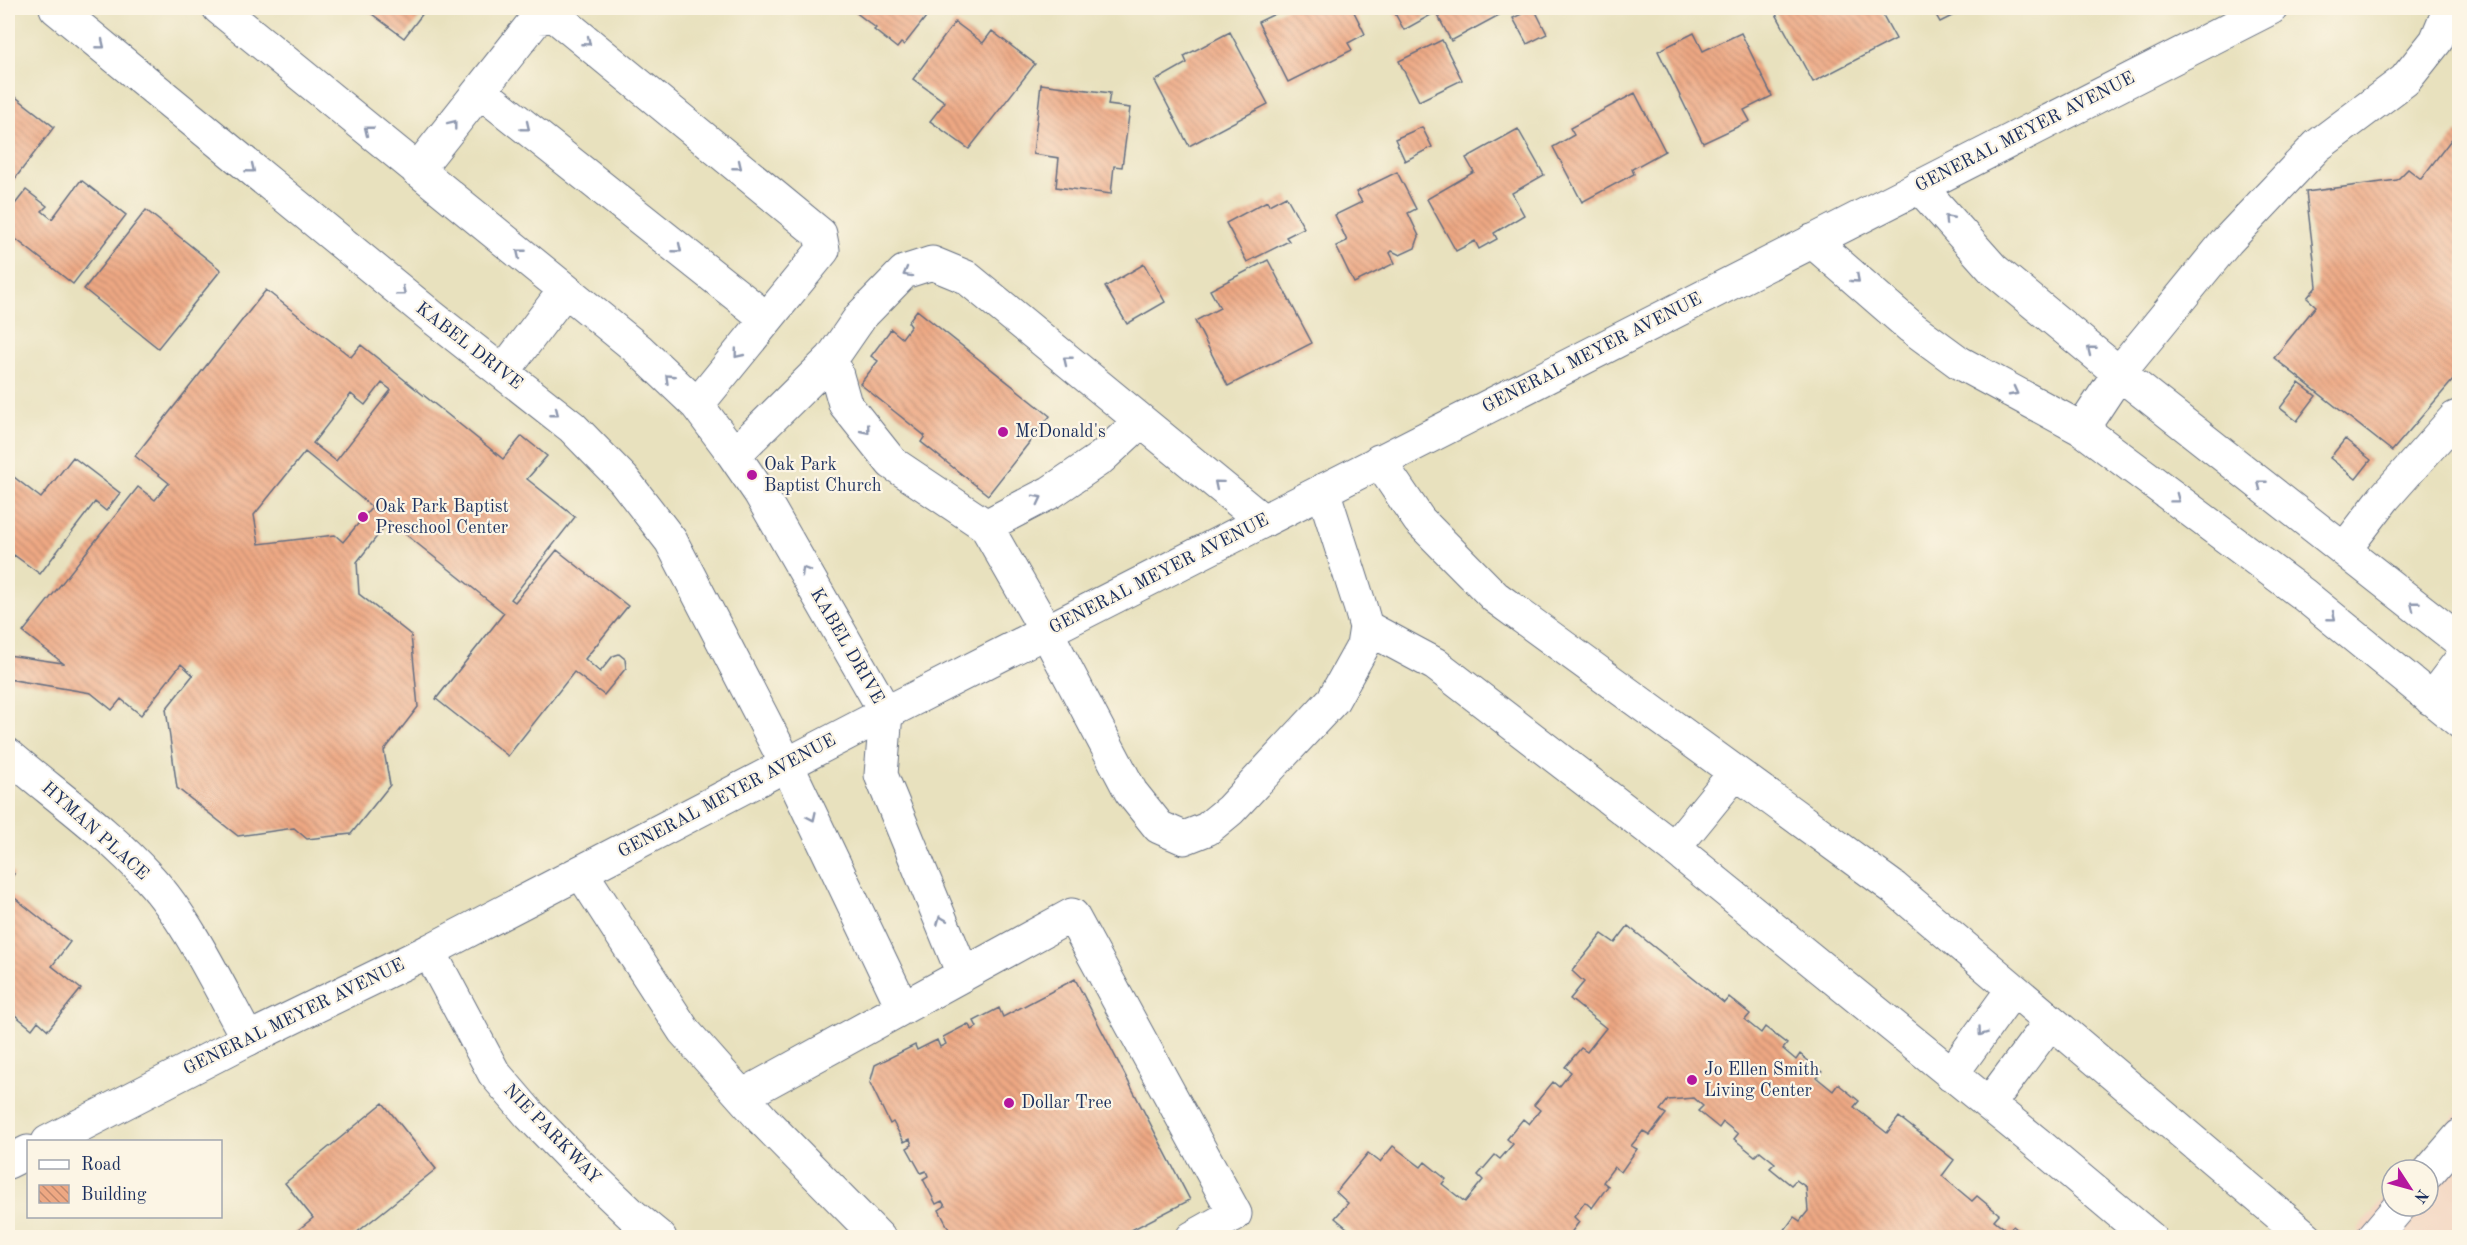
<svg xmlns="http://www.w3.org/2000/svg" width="2467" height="1245" font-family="'Old Standard TT',serif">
<defs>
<pattern id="building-back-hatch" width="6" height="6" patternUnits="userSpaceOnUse" patternTransform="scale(1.5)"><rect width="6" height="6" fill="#eea883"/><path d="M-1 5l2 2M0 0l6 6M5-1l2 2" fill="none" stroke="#c0896e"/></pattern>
</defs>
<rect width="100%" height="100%" fill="#fcf5e5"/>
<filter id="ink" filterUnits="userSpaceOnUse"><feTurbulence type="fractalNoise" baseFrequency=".0167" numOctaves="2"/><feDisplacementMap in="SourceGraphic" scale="12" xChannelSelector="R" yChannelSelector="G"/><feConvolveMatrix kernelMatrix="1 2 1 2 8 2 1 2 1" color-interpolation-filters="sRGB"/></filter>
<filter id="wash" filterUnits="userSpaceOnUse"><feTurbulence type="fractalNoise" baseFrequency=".008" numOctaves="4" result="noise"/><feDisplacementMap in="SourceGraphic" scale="24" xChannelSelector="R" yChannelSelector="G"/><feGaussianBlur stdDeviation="1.35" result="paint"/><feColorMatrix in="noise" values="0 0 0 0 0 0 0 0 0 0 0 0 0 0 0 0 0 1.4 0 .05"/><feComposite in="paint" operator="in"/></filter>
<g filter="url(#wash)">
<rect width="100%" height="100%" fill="#e8e1be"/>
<path fill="#f3d4bf" d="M2459 1110V1237L2358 1238 2359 1228 2392 1189V1206H2428V1170H2409Z"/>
<g id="blocks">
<path fill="url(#building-back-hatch)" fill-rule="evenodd" d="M364 8H427L404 38Z
M850 8H933L904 45 901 43 897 48 874 30 876 28Z
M1287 8H1352L1365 34 1348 43 1352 50 1288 82 1258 22Z
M1392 8H1497L1501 14 1451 41 1436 12 1404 30Z
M1534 8 1547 34 1527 44 1513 18Z
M1782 8H1879L1896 39 1813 82 1775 12Z
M1932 8H1968L1940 22Z
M955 22 983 43 992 31 1035 64 969 149 930 121 945 102 913 79Z
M1230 32 1268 104 1189 146 1155 81 1187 63 1184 56Z
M1694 33 1703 51 1741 33 1772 96 1744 110 1750 121 1703 143 1658 51Z
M1442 40 1462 80 1419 101 1399 61Z
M1041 84 1110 93 1108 105 1130 108 1122 167 1114 166 1111 194 1056 187 1059 158 1033 154Z
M8 91 54 127 8 188Z
M1635 93 1665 151 1632 169 1634 174 1582 202 1553 147 1574 135 1570 128Z
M1422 127 1432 147 1405 161 1395 139Z
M1518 129 1544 175 1512 193 1524 215 1494 233 1497 239 1479 249 1475 241 1456 251 1427 199 1474 172 1466 158Z
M2457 132 2460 134V372L2392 451 2274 358 2316 306 2307 298 2317 286 2306 192 2397 180 2408 169 2421 179Z
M1397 172 1416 209 1408 213 1419 236 1415 248 1400 255 1392 251 1390 253 1395 263 1354 283 1336 246 1347 241 1335 215 1362 202 1356 192Z
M81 180 126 215 73 284 8 233V213L26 190 47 206 42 211 52 219Z
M1286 196 1304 228 1286 237 1289 241 1247 262 1226 223 1267 201 1269 205Z
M146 210 221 270 158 348 84 289Z
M1268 260 1312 343 1228 386 1195 321 1220 308 1210 290Z
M1144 264 1165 302 1127 324 1105 287Z
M266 290 351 357 361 345 503 459 522 436 547 456 527 479 575 517 511 599 515 602 557 550 628 606 585 659 600 672 613 656 619 654 625 659 626 668 604 695 574 672 508 756 436 699 504 613 389 521 357 562 359 594 411 635 418 707 384 751 390 785 351 834 307 839 294 828 238 836 177 788 166 709 193 675 181 664 141 715 121 699 112 710 91 693 8 679V655L63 663 23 632 138 487 155 500 169 483 135 456ZM382 383 391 390 336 461 313 443 351 394 365 405ZM305 452 372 507 343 542 335 535 259 544 254 515Z
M917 310 1050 416 988 495 921 442 925 436 860 384 878 361 871 356 891 329 902 338 911 326 908 322Z
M2299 383 2316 396 2297 421 2280 408Z
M2345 439 2371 460 2356 479 2330 458Z
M73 457 120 493 106 511 95 502 40 574 14 555 8 564V476L10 474 41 498Z
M8 869 14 874 8 883Z
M11 895 70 942 52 966 81 989 48 1030 38 1021 32 1029 15 1015 8 1025V900Z
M1628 926 1724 1003 1729 997 1750 1014 1745 1020 1761 1033 1765 1027 1787 1044 1783 1049 1796 1060 1800 1054 1822 1072 1817 1078 1833 1091 1838 1084 1859 1101 1854 1107 1887 1133 1899 1117 1954 1160 1942 1176 1972 1201 1977 1196 1999 1214 1994 1220 2008 1231 2013 1226 2028 1238H1779L1794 1217 1800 1221 1808 1211 1806 1187 1796 1180 1791 1185 1770 1168 1775 1163 1760 1151 1755 1156 1734 1139 1738 1134 1723 1122 1719 1128 1698 1111 1703 1106 1694 1098 1668 1100 1660 1110 1666 1114 1650 1135 1643 1131 1631 1146 1637 1149 1621 1172 1614 1167 1603 1182 1608 1186 1592 1208 1585 1202 1574 1217 1579 1222 1567 1238H1359L1335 1218 1348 1203 1336 1192 1368 1153 1380 1162 1393 1146 1421 1167 1425 1162 1446 1179 1442 1184 1465 1202 1483 1180 1478 1175 1495 1155 1500 1159 1513 1144 1507 1139 1523 1119 1529 1124 1540 1110 1534 1105 1553 1082 1559 1087 1571 1072 1565 1067 1581 1048 1587 1052 1606 1028 1570 999 1584 982 1572 971 1602 934 1615 943Z
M1075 979 1190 1200 1116 1238H962L959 1231 952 1235 939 1210 945 1206 942 1201 936 1204 923 1179 928 1176 926 1171 921 1173 907 1148 912 1145 910 1139 904 1142 893 1122 890 1124 870 1083 875 1065 915 1045 917 1050 937 1040 940 1047 946 1044 943 1037 968 1024 972 1030 977 1027 974 1021 999 1008 1003 1017Z
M383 1103 436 1169 350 1238H288L313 1218 285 1183Z"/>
</g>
</g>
<g filter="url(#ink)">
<use href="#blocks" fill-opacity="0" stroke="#636d80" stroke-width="1.5"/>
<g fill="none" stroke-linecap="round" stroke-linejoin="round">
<g stroke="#636d80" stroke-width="35">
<path id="minor" d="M56 8 431 316 572 427 623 479 671 541 787 765 903 1008
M219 8 638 349 697 405 727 445 760 493 886 713 881 775 963 974
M480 91 767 319
M417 170 538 17 555 16 820 234 823 250 697 405
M1919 186 1993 269 2119 373 2460 641
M1812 241 1911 327 1960 363 2082 429 2304 595 2460 722
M503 372 565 290
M2082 429 2119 373 2227 241 2317 146 2405 80 2436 41 2446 17
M734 455 832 358
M1379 461 1419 520 1495 597 1894 888 2307 1238
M1263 521 966 277 932 263 904 272 861 316 832 358 845 404 892 463 986 526 1046 631 1131 792 1159 827 1184 838 1207 829 1230 810 1333 700 1363 646 1366 627 1360 606 1323 490
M986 526 1051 492 1101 458 1141 421
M2344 550 2384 498 2455 418 2460 416
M1366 627 1435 664 1674 848
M2431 699 2460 661
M8 755C55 795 108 832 150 879 188 920 220 989 248 1039
M1735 773 1674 848 2038 1144 2150 1238
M581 872 684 1031 763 1120 879 1238
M429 951 494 1073 529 1114 571 1157 632 1215 660 1238
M1951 1075 2013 989
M742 1096 1072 915 1235 1214 1192 1238
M1989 1104 2051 1021
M2428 1173 2460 1136
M2373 1238 2400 1206"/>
</g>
<g stroke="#636d80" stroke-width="35">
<path id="major" d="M48 1142 248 1039 429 951 886 713 2271 8
M8 1162 28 1152"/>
</g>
<use href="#minor" stroke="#fff" stroke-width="33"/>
<use href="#major" stroke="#fff" stroke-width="33"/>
</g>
<defs><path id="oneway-chevron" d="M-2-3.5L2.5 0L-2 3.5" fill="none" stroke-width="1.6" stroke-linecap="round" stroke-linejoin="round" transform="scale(1.5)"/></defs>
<g stroke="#8d97ae">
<use href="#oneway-chevron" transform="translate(587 42) rotate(39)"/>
<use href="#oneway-chevron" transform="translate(101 45) rotate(39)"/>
<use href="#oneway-chevron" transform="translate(453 124) rotate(-52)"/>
<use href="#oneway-chevron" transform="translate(526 127) rotate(39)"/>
<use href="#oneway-chevron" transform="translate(368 130) rotate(-141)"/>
<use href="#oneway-chevron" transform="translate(738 166) rotate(39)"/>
<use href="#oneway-chevron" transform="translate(251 169) rotate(39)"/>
<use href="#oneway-chevron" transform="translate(1948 219) rotate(-132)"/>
<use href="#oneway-chevron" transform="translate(678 249) rotate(39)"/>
<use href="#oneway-chevron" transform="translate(520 253) rotate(-141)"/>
<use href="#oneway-chevron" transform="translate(907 273) rotate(151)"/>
<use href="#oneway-chevron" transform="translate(1856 279) rotate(41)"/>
<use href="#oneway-chevron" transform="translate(402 292) rotate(39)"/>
<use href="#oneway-chevron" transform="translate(2091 350) rotate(-141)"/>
<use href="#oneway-chevron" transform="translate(738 354) rotate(129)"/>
<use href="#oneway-chevron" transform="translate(1067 360) rotate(-141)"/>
<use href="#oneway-chevron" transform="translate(669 378) rotate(-136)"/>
<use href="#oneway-chevron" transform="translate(2014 392) rotate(28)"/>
<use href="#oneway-chevron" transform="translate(555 413) rotate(38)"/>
<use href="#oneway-chevron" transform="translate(866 430) rotate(51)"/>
<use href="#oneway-chevron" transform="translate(1218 484) rotate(-140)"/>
<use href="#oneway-chevron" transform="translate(2261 484) rotate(-142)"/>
<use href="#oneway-chevron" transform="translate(1038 499) rotate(-27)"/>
<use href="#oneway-chevron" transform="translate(2176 499) rotate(37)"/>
<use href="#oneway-chevron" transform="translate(805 571) rotate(-120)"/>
<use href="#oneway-chevron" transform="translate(2414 605) rotate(-142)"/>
<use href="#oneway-chevron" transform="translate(2332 617) rotate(39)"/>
<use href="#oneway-chevron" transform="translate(812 817) rotate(65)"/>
<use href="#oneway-chevron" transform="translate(941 920) rotate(-112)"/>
<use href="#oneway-chevron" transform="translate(1982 1032) rotate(126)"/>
</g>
</g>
<g fill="#b5179e" stroke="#fcf5e5" stroke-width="2">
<circle cx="1003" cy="432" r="6"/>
<circle cx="752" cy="475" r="6"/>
<circle cx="363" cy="517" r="6"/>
<circle cx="1692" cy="1080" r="6"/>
<circle cx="1009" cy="1103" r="6"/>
</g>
<g text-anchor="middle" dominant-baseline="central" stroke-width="4.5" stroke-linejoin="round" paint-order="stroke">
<g font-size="18" fill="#1b2f5e" stroke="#fcf5e5">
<text transform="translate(2025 132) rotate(-27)">GENERAL MEYER AVENUE</text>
<text transform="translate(469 346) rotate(38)">KABEL DRIVE</text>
<text transform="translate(1592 353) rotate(-27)">GENERAL MEYER AVENUE</text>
<text transform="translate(1159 574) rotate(-27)">GENERAL MEYER AVENUE</text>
<text transform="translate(847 646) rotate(60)">KABEL DRIVE</text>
<text transform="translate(727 796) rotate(-28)">GENERAL MEYER AVENUE</text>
<text transform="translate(95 831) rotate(42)">HYMAN PLACE</text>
<text transform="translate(294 1017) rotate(-26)">GENERAL MEYER AVENUE</text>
<text transform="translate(552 1134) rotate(46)">NIE PARKWAY</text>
</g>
<g font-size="18" fill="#1b2f5e" stroke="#fcf5e5" text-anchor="start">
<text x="1015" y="432">McDonald's</text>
<text x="764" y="465">Oak Park<tspan x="764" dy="21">Baptist Church</tspan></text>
<text x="375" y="507">Oak Park Baptist<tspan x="375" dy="21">Preschool Center</tspan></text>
<text x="1704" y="1070">Jo Ellen Smith<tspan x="1704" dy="21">Living Center</tspan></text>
<text x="1021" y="1103">Dollar Tree</text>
</g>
</g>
<rect width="2467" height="1245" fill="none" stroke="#fcf5e5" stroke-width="30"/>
<rect x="27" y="1140" width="195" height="78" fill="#fcf5e5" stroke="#a2a6af" stroke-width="1.5"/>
<rect x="39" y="1160" width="30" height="9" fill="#ffffff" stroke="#a2a6af" stroke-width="1.5"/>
<text x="81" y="1170" font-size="18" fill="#1b2f5e">Road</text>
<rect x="39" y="1185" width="30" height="18" fill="url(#building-back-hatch)" stroke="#a2a6af" stroke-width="1.5"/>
<text x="81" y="1200" font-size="18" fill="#1b2f5e">Building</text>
<g transform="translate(2410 1188) rotate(126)"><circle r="28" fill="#fcf5e5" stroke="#a2a6af" stroke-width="1.5"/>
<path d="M0-4.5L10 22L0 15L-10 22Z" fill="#b5179e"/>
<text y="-9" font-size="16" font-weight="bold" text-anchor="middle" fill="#1b2f5e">N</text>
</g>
</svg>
